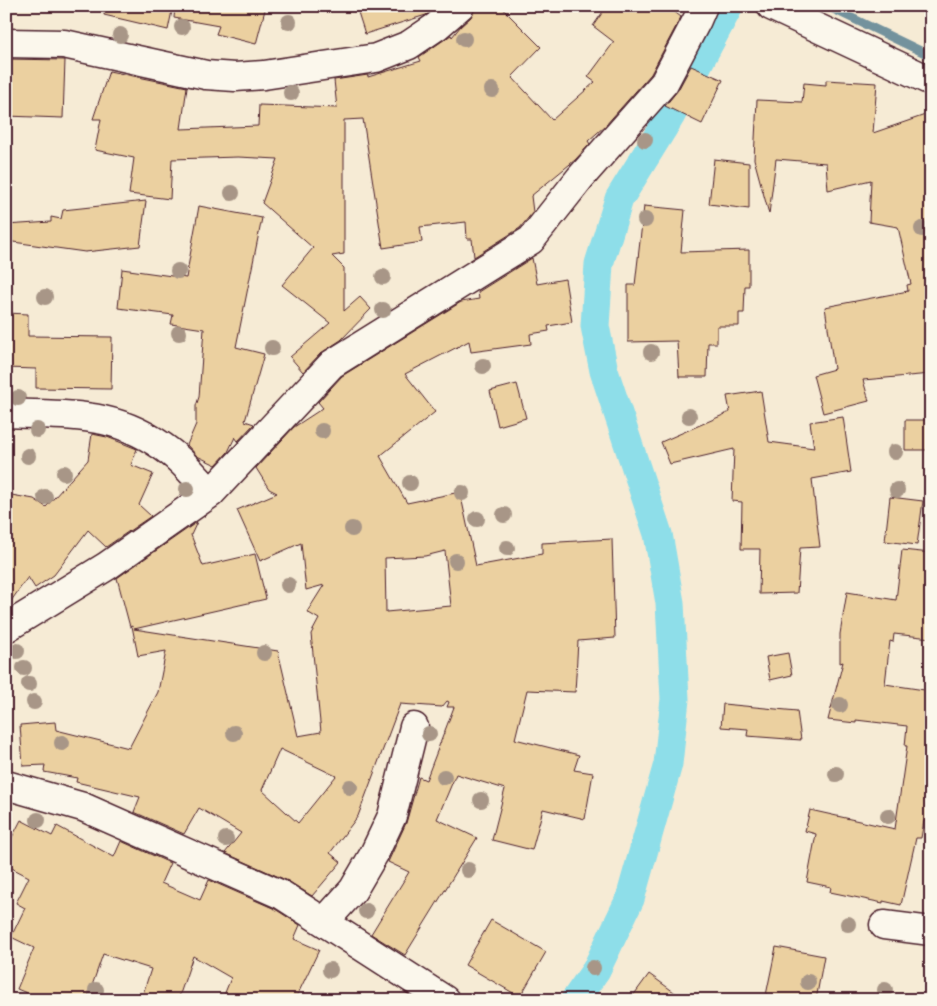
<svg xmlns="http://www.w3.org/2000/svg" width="937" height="1006" font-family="'Playpen Sans',sans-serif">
<rect width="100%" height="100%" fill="#f6ebd5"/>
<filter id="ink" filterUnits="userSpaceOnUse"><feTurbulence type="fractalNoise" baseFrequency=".02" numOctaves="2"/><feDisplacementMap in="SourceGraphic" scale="10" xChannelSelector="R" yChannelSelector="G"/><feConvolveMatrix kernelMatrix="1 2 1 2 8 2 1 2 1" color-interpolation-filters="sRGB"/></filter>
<g filter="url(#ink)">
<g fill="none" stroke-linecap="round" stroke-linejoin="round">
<path stroke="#73929d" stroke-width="9" d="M827 6 931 56"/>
<path stroke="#8edee9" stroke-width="29" d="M575 1000 596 970 630 899 668 764 675 699 670 603 658 534 604 371 595 326 599 264 619 199 671 115 729 6"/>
</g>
<path fill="#ebd0a0" stroke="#4a1f2b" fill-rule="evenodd" d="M105 6H173L168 30 104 15Z
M175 6H266L256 44 216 34 219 26 174 18Z
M356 6H436L426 15 365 34Z
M476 6H500L541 47 512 77 552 120 595 82 588 77 614 42 593 26 607 6H667L681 17 651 74 605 126 588 141 590 144 575 160 531 196 533 212 520 228 474 257 472 239H467L466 222 420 227 422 242 383 248 363 119 344 120V254L332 256 344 268V311L360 297 371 309 341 340 321 353 303 372 290 357 330 323 282 285 313 248 262 203 278 159 238 157 172 159 170 199 129 194 134 158 95 150 101 119H93L109 71 187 87 181 129 258 126 259 105 337 108 334 80 368 75V77L421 61 419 57 451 35 452 37 460 27 471 17Z
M7 59 65 60 63 118 6 116Z
M691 66 723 80 702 124 665 106 678 90Z
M826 80 877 83 873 133 931 113V374L863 380 869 401 823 413 813 375 834 369 825 307 908 291 907 285 911 284 898 227 869 222 871 180 828 190 826 163 776 159 769 214 754 159 757 100 802 102 804 83 826 85Z
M714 159 749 163V209L709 204Z
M146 201 140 246 85 252 6 241V225L51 222V217L61 219 63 210Z
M199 206 262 218 236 347 264 354 245 421 254 424 238 441 235 437 228 452 216 465 197 456 187 445 196 424V406L199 397 204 329 171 324 173 315 118 308 122 269 186 278Z
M644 206 685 210 681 252 749 250V286H745L744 313H739V326H717V343H708L707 377H679L677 341 628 342V285H635Z
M532 258 537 284 565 279 572 322 548 326 549 331 530 334 531 344 471 352 469 341 405 374 435 412 380 456 407 503 460 492 476 566 542 554V543L612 539 615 638 578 641 575 692 527 690 515 739 579 755 574 770 593 773 585 819 543 809 532 850 492 840 505 789 456 774 437 819 477 838 405 955 371 934 409 872 388 862 406 823 419 777 426 780 454 707H447L449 702 447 701 442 707 400 704 358 816 330 853 341 862 312 896 288 881 225 853 241 833 199 808 184 834 134 812 140 797 76 782 77 778 44 772 45 765 23 766 20 725 55 722 56 730 129 748 158 692 166 651 138 656 132 626 130 627 117 578 197 522 191 535 203 566 255 554 266 599 134 629 278 651 298 736 321 732 311 634 319 619 307 612 324 585 306 590 301 543 260 561 237 510 277 493 269 489 256 468 294 427 323 408 318 402 342 376 461 302 479 299 478 292ZM445 551 451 606 386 612 385 558 425 556ZM280 749 336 776 298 823 262 790Z
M6 313 28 314V336L112 337 111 389 36 388V369L6 368Z
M517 384 526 418 498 426 490 391Z
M761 391 769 442 814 448 810 422 843 417 851 472 812 479 820 547 800 548 797 593 759 594 760 549H741L742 502 732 501 734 449 670 464 661 442 730 412 727 396Z
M905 420H931V450H905Z
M92 434 107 437 137 449 131 465 153 474 139 505 151 516 106 547 88 530 54 575 35 588 28 577 6 608V494L34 499 46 507 88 460Z
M890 497 923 501 917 545 885 541Z
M902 550 931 553V638L894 634 893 642 890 641 885 684 931 691V822L924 821 921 838H916L901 905 883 901V903L830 892 831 887 807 882 816 834 805 831 810 810 895 829 907 746H905L907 726 856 720V723L828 720 843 662 840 663V634L847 592 896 600Z
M788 653 792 675 770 680 766 657Z
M723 704 797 711 801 740 747 736 748 729 721 727Z
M21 820 52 836 57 826 114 857 121 841 170 863 161 883 200 900 209 880 275 909 300 925 294 939 319 950 295 1000H222L231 978 193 956 178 1000H141L151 969 103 954 87 1000H43L17 989 34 948 11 937 25 908 16 903 29 877 6 865V849Z
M491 920 546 952 520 997 465 965Z
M776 947 824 956 816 1000H765Z
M649 974 685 1000H630Z"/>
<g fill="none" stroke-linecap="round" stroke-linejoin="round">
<g stroke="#4a1f2b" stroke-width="31">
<path id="street" d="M6 43 64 44 206 75 235 77 264 75 376 58 409 45 437 26 460 6
M6 413C70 416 116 410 170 452 185 463 197 479 211 493
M6 628 107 566 211 493 332 364 531 240 580 178 664 83 697 20 703 6
M6 785 83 807 282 895 445 1000
M324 922 353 890 374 854 392 816 414 727
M884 925 931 931"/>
</g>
<g stroke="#4a1f2b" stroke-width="31">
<path id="secondary" d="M771 6 931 81"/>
</g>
<use href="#street" stroke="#fbf7ec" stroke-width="28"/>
<use href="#secondary" stroke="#fbf7ec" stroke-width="28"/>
</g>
<g fill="#a89687">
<circle cx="289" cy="22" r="8"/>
<circle cx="182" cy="27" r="8"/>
<circle cx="120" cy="35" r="8"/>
<circle cx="464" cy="39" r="8"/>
<circle cx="492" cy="90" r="8"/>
<circle cx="291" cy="93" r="8"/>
<circle cx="645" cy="140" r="8"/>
<circle cx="232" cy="193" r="8"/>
<circle cx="645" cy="220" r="8"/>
<circle cx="922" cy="229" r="8"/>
<circle cx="178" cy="271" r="8"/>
<circle cx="383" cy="277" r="8"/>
<circle cx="45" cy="297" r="8"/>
<circle cx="383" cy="310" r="8"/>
<circle cx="179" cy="333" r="8"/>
<circle cx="272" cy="348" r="8"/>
<circle cx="651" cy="352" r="8"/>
<circle cx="483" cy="366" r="8"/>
<circle cx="18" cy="398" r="8"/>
<circle cx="689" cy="416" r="8"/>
<circle cx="37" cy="430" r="8"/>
<circle cx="322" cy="431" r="8"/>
<circle cx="895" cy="452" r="8"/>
<circle cx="28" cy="456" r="8"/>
<circle cx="64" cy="473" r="8"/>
<circle cx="410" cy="483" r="8"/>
<circle cx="187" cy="489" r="8"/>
<circle cx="897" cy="490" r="8"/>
<circle cx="462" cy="493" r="8"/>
<circle cx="45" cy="497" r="8"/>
<circle cx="504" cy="515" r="8"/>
<circle cx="477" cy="519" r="8"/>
<circle cx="352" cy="529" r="8"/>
<circle cx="507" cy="548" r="8"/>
<circle cx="456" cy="561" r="8"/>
<circle cx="288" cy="585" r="8"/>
<circle cx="17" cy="651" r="8"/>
<circle cx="264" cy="653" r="8"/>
<circle cx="24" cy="668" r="8"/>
<circle cx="29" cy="684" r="8"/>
<circle cx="34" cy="702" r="8"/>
<circle cx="840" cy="705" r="8"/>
<circle cx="234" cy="733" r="8"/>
<circle cx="429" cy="734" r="8"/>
<circle cx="62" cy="743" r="8"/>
<circle cx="836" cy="774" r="8"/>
<circle cx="444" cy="777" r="8"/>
<circle cx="350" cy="787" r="8"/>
<circle cx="481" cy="800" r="8"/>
<circle cx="888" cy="816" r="8"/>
<circle cx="38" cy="820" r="8"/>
<circle cx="226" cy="839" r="8"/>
<circle cx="468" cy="870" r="8"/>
<circle cx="366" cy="911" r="8"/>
<circle cx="848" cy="924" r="8"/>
<circle cx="593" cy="968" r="8"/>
<circle cx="330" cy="970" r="8"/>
<circle cx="808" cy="982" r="8"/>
<circle cx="96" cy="990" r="8"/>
<circle cx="885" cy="990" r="8"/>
</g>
</g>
<rect width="937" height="1006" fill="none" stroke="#fbf7ec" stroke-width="25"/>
<rect x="12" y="12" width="912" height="981" fill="none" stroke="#4a1f2b" stroke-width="2" filter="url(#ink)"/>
</svg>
